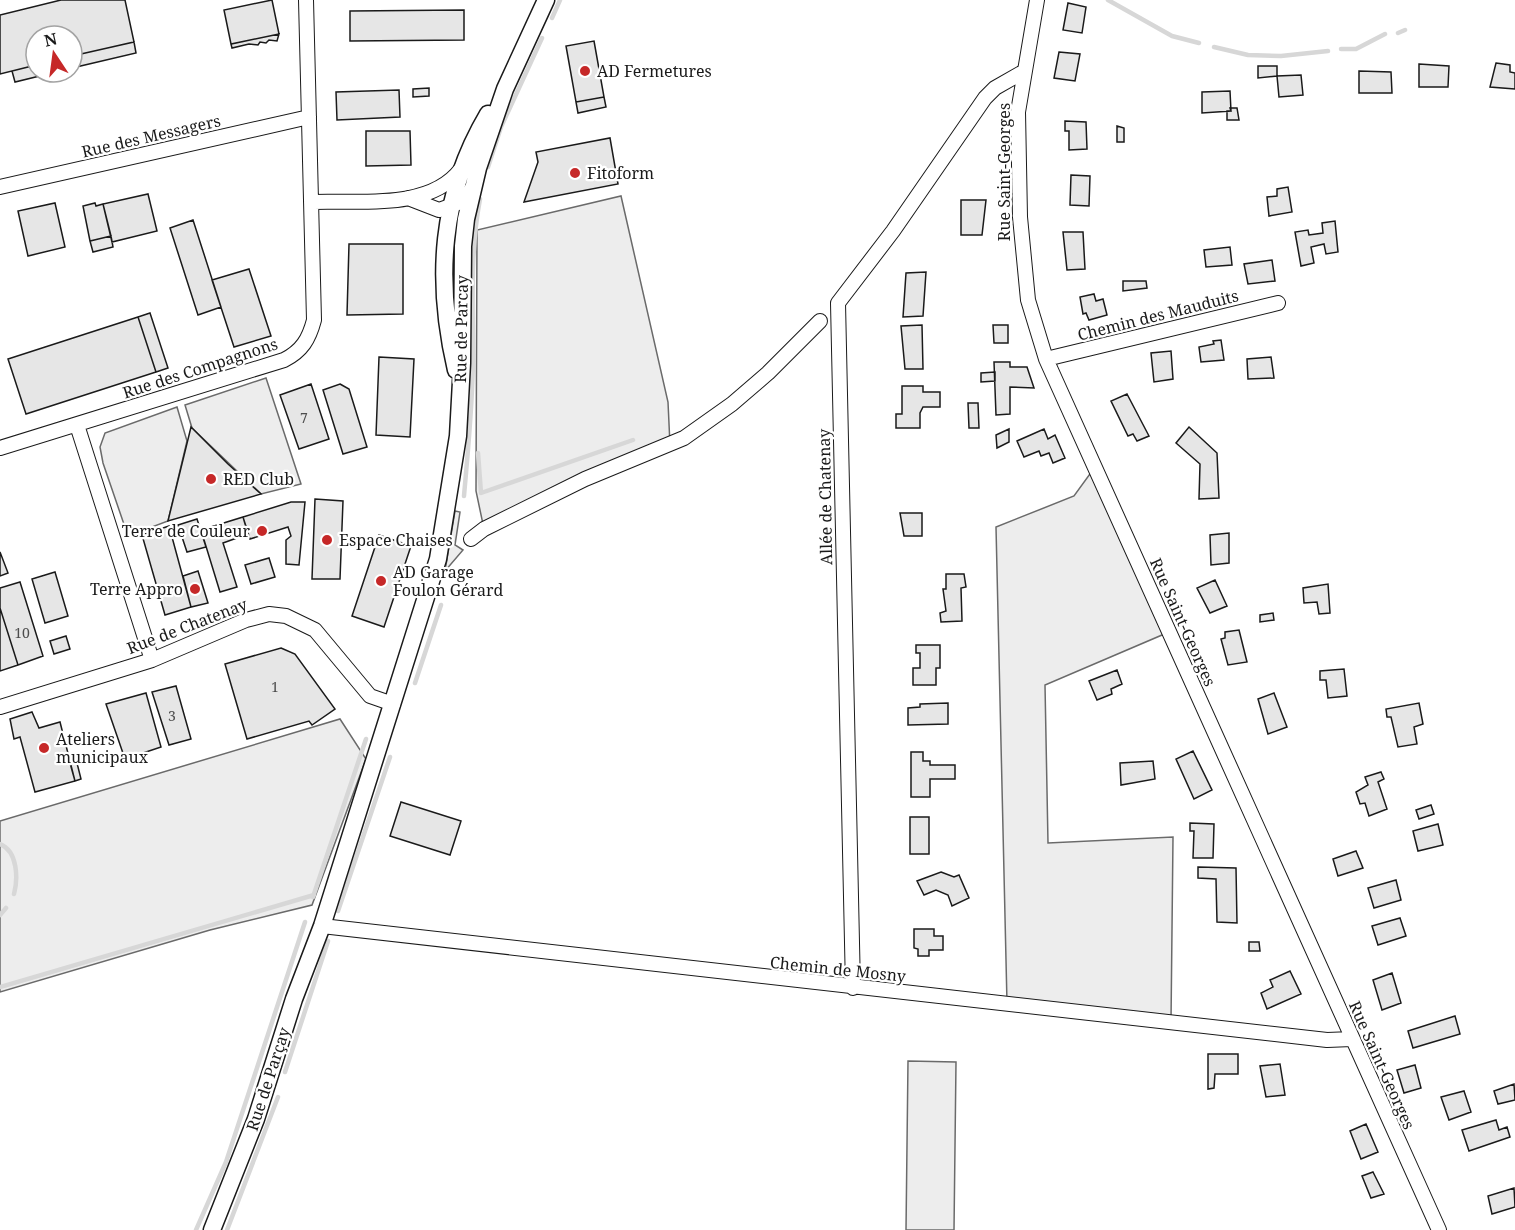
<svg xmlns="http://www.w3.org/2000/svg" width="1515" height="1230" font-family="'Noto Serif',serif">
<rect width="100%" height="100%" fill="#fff"/>
<path fill="#ededed" stroke="#6a6a6a" stroke-width="1.5" d="M621 196 668 402 670 445 484 529 476 491 477 230Z
M266 378 301 484 261 494 192 428 185 405Z
M177 407 187 441 168 521 128 536 103 463 100 447 105 433Z
M1095 467 1169 632 1045 685 1048 843 1173 837 1171 1022 1007 1003 996 527 1074 496Z
M455 511 460 512 455 545 463 550 445 571Z
M340 719 366 759 312 905 210 930 0 992V821Z
M908 1061 956 1062 954 1230H906Z"/>
<g fill="none" stroke-linecap="round" stroke-linejoin="round">
<path stroke="#d7d7d7" stroke-width="4.5" d="M1108 0 1172 36 1199 43
M552 18 560 0
M1398 33 1405 30
M1214 47 1248 55 1281 56 1328 51
M1341 49H1356L1385 34
M488 167 501 127 542 38
M478 453 481 493 633 440
M464 496C468 449 473 402 473 354 473 302 470 252 480 199
M415 683 441 605
M0 844C18 851 18 879 14 894
M313 897 366 739
M338 911 390 757
M0 915 6 908
M0 987 314 895
M285 1072 328 941
M196 1230 226 1162 305 922
M227 1230 278 1097"/>
</g>
<path fill="#e6e6e6" stroke="#1a1a1a" stroke-width="1.5" d="M61 0H125L134 42 72 56V36H36V65L0 74V15Z
M272 0 279 34 231 44 224 10Z
M1068 3 1086 7 1082 33 1063 30Z
M464 10V40L350 41V11Z
M279 34 277 41 269 40 266 43 260 42 258 45 249 44 232 48 231 44Z
M594 41 604 97 576 102 566 46Z
M134 42 136 53 72 68V56Z
M1059 52 1080 54 1075 81 1054 78Z
M1496 63 1510 65V72L1515 73V89L1490 87Z
M1419 64 1449 66 1448 87H1419Z
M36 65V72H56L15 82 12 71Z
M1258 66H1277V76L1258 78Z
M1359 71 1391 72 1392 93H1359Z
M1301 75 1303 95 1279 97 1277 76Z
M429 88V96L413 97V89Z
M399 90 400 117 337 120 336 92Z
M1230 91 1231 111 1202 113V92Z
M604 97 606 107 578 113 576 102Z
M1230 108H1237L1239 120H1227V111H1231Z
M1065 121 1086 122 1087 149 1069 150V131H1065Z
M1117 126 1124 128V142H1117Z
M366 131H410L411 165 366 166Z
M610 138 618 184 524 202 538 162 536 152Z
M1071 175 1090 176 1089 206 1070 205Z
M1288 187 1292 212 1269 216 1267 197 1277 196V189Z
M148 194 157 231 112 242 103 204Z
M961 200H986L982 235H961Z
M55 203 65 247 28 256 18 211Z
M95 203 96 206 103 204 111 236 90 241 83 206Z
M193 220 221 307 198 315 170 228Z
M1335 221 1338 252 1326 254 1324 244 1311 247 1314 263 1301 266 1295 232 1308 230 1309 235 1323 233 1322 223Z
M1063 232H1083L1085 269 1067 270Z
M111 236 113 247 93 252 90 241Z
M349 244H403V314L347 315Z
M1230 247 1232 265 1206 267 1204 250Z
M1272 260 1275 281 1248 284 1244 264Z
M249 269 271 336 234 347 212 280Z
M926 272 923 316 903 317 906 273Z
M1123 281H1146L1147 288 1123 291Z
M1094 294 1096 301 1103 299 1107 315 1089 320 1086 313 1083 314 1080 297Z
M150 313 168 368 156 372 138 317Z
M138 317 156 372 26 414 8 359Z
M922 325 923 369H905L901 326Z
M993 325H1008V343H994Z
M1221 340 1224 360 1201 362 1199 347 1214 344 1213 341Z
M1171 351 1173 379 1154 382 1151 353Z
M379 357 414 359 410 437 376 435Z
M1271 357 1274 378 1248 379 1247 359Z
M994 362H1010V367H1027L1034 388 1010 387V414L996 415Z
M995 372V381L981 382V373Z
M311 384 329 439 299 449 280 395Z
M340 384 349 389 367 447 343 454 323 390Z
M902 386H923V392H940V407H923L920 413V428H896V414H902Z
M1127 394 1149 436 1137 441 1133 434 1128 436 1111 401Z
M968 403H978L979 428H969Z
M191 427 228 464 261 494 168 521Z
M1189 427 1217 453 1219 498 1199 499 1200 464 1176 443Z
M1009 429V442L997 448 996 435Z
M1044 429 1048 439 1055 435 1065 458 1053 463 1049 453 1041 456 1039 451 1024 457 1017 441Z
M315 499 343 501 340 579H312Z
M291 502H305L299 565 286 564V540L291 536 288 527 250 539 243 517Z
M900 513H922V536H904Z
M243 517 248 534 223 543 237 587 220 592 201 530Z
M197 519 206 547 187 552 178 525Z
M169 526 191 607 165 615 142 535Z
M1229 533V563L1211 565 1210 535Z
M379 535 411 546 384 627 352 616Z
M0 552 8 573 0 576Z
M269 558 275 577 251 584 245 565Z
M198 571 208 603 191 607 183 576Z
M55 572 68 616 45 623 32 579Z
M946 574H964L966 587 961 588 962 621 941 622 940 613 946 611 943 589H946Z
M1215 580 1227 606 1210 613 1197 588Z
M20 582 43 656 18 665 0 608V588Z
M1328 584 1330 613 1319 614 1317 602 1304 603 1303 588Z
M0 608 18 665 0 671Z
M1273 613 1274 620 1260 622V615Z
M1239 630 1247 662 1228 665 1221 639 1225 638V632Z
M66 636 70 649 54 654 50 641Z
M916 645H940V668H936V685H913V668H920V653H916Z
M281 648 295 654 335 709 312 725 309 721 247 739 225 664Z
M1344 669 1347 696 1328 698 1326 680H1320V671Z
M1117 670 1122 684 1111 689 1112 694 1097 700 1089 681Z
M176 686 191 739 169 745 152 692Z
M146 693 161 747 125 759 106 704Z
M1274 693 1287 727 1268 734 1258 699Z
M948 703V724L908 725V708L920 707V704Z
M1419 703 1423 724 1414 727 1417 744 1398 747 1391 717H1387L1386 709Z
M32 712 39 728 60 722 75 781 35 792 20 737 14 739 10 719Z
M1193 751 1212 790 1194 799 1176 759Z
M911 752H923V761H930V765H955V779H930V797H911Z
M75 755 81 779 75 781 68 756Z
M1153 761 1155 779 1121 785 1120 763Z
M1381 772 1384 779 1378 782 1387 809 1369 816 1365 803 1360 804 1356 792 1368 785 1365 777Z
M401 802 461 821 450 855 390 836Z
M1431 805 1434 814 1419 819 1416 810Z
M910 817H929V854H910Z
M1190 823 1214 824 1213 858H1193L1194 831H1190Z
M1438 824 1443 845 1418 851 1413 831Z
M1356 851 1363 868 1338 876 1333 859Z
M1198 867 1236 868 1237 923 1217 922 1216 879 1198 878Z
M941 872 954 877 959 875 969 898 952 906 948 895 936 890 924 895 917 881Z
M1396 880 1401 900 1374 908 1368 888Z
M1400 918 1406 936 1378 945 1372 926Z
M914 929H934V936H943V950H929V956H918V949L914 948Z
M1249 942H1259L1260 951H1249Z
M1290 971 1301 994 1267 1009 1261 993 1273 987 1270 980Z
M1392 973 1401 1003 1382 1010 1373 980Z
M1455 1016 1460 1034 1413 1048 1408 1031Z
M1208 1054H1238V1074H1215L1214 1088 1208 1089Z
M1280 1064 1285 1095 1266 1097 1260 1066Z
M1415 1065 1421 1088 1404 1093 1397 1070Z
M1514 1084 1515 1100 1498 1104 1494 1091Z
M1464 1091 1471 1112 1449 1120 1441 1097Z
M1496 1120 1499 1130 1507 1127 1510 1137 1469 1151 1462 1130Z
M1366 1124 1378 1152 1361 1159 1350 1131Z
M1373 1172 1384 1194 1371 1198 1362 1176Z
M1514 1188 1515 1207 1492 1214 1488 1196Z"/>
<g fill="none" stroke-linecap="round" stroke-linejoin="round">
<g stroke="#1a1a1a" stroke-width="16">
<path id="minor" d="M1037 0 1018 112 1020 217 1028 300 1046 359 1439 1230
M0 187 309 117
M408 198 439 210
M311 202C357 200 430 211 461 169
M439 210 461 202 473 187
M1046 359 1278 303
M77 425 152 660
M0 448 284 360C302 351 309 339 314 320L306 0
M471 539 484 529 585 479 684 438 732 404 768 373 820 321
M0 707 152 660 246 620 269 614 286 616 315 630 370 696 393 704
M322 926 1327 1040 1352 1039
M853 988 838 303 893 231 985 98 995 88 1023 72"/>
</g>
<g stroke="#1a1a1a" stroke-width="19">
<path id="tertiary" d="M456 370C435 280 440 195 488 114
M212 1230 256 1119 294 999 322 926 438 559 458 436 462 363 463 246 466 219 478 168 505 89 546 0"/>
</g>
<use href="#minor" stroke="#fff" stroke-width="14"/>
<use href="#tertiary" stroke="#fff" stroke-width="16"/>
</g>
<g fill="#c62828" stroke="#fff" stroke-width="2">
<circle cx="585" cy="71" r="6"/>
<circle cx="575" cy="173" r="6"/>
<circle cx="211" cy="479" r="6"/>
<circle cx="262" cy="531" r="6"/>
<circle cx="327" cy="540" r="6"/>
<circle cx="381" cy="581" r="6"/>
<circle cx="195" cy="589" r="6"/>
<circle cx="44" cy="748" r="6"/>
</g>
<g text-anchor="middle" dominant-baseline="central" stroke-width="4.5" stroke-linejoin="round" paint-order="stroke">
<g font-size="14" fill="#4d4d4d">
<text x="304" y="417">7</text>
<text x="22" y="632">10</text>
<text x="275" y="686">1</text>
<text x="172" y="715">3</text>
</g>
<g font-size="16" fill="#1a1a1a" stroke="#fff" text-anchor="start">
<text x="597" y="71">AD Fermetures</text>
<text x="587" y="173">Fitoform</text>
<text x="223" y="479">RED Club</text>
<text x="250" y="531" text-anchor="end">Terre de Couleur</text>
<text x="339" y="540">Espace Chaises</text>
<text x="393" y="572">AD Garage<tspan x="393" dy="18">Foulon Gérard</tspan></text>
<text x="183" y="589" text-anchor="end">Terre Appro</text>
<text x="56" y="739">Ateliers<tspan x="56" dy="18">municipaux</tspan></text>
</g>
<g font-size="16" fill="#1a1a1a" stroke="#fff">
<text transform="translate(151 136) rotate(-13)">Rue des Messagers</text>
<text transform="translate(1004 172) rotate(-90)">Rue Saint-Georges</text>
<text transform="translate(1158 315) rotate(-14)">Chemin des Mauduits</text>
<text transform="translate(461 329) rotate(-89)">Rue de Parcay</text>
<text transform="translate(200 368) rotate(-18)">Rue des Compagnons</text>
<text transform="translate(825 497) rotate(-91)">Allée de Chatenay</text>
<text transform="translate(1183 622) rotate(66)">Rue Saint-Georges</text>
<text transform="translate(187 626) rotate(-21)">Rue de Chatenay</text>
<text transform="translate(838 969) rotate(6)">Chemin de Mosny</text>
<text transform="translate(1382 1065) rotate(66)">Rue Saint-Georges</text>
<text transform="translate(268 1079) rotate(-72)">Rue de Parçay</text>
</g>
</g>
<g transform="translate(54 54) rotate(347)"><circle r="28" fill="#ffffff" stroke="#a3a3a3" stroke-width="1.5"/>
<path d="M0-4.5L10 22L0 15L-10 22Z" fill="#c62828"/>
<text y="-9" font-size="16" font-weight="bold" text-anchor="middle" fill="#1a1a1a">N</text>
</g>
</svg>
